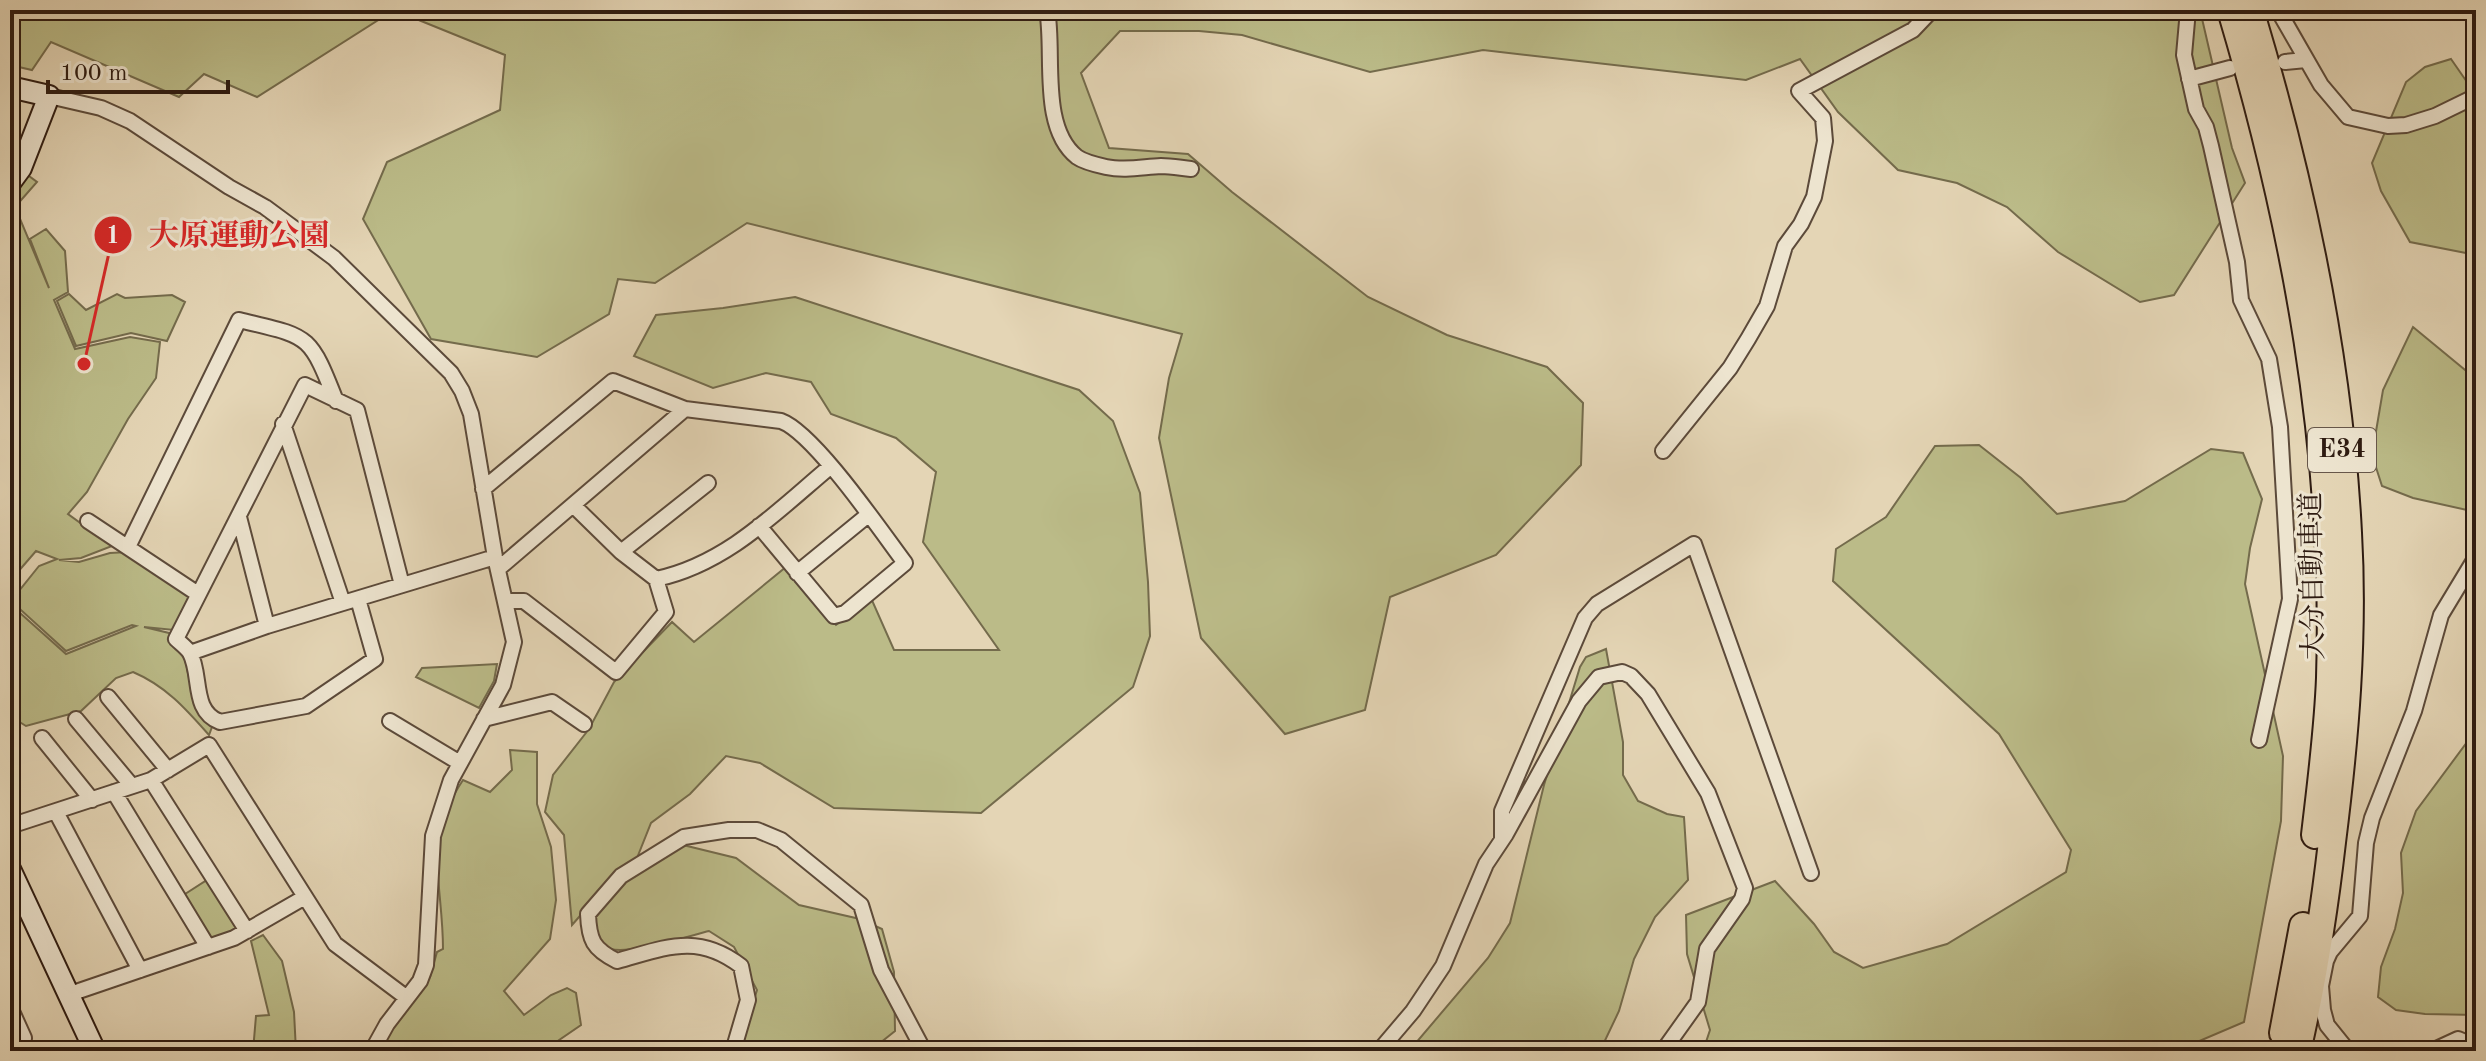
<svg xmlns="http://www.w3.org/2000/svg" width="2486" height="1061" font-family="'Old Standard TT','Noto Serif JP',serif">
<rect width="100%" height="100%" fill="#e4d5b5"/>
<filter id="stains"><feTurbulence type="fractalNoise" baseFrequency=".0025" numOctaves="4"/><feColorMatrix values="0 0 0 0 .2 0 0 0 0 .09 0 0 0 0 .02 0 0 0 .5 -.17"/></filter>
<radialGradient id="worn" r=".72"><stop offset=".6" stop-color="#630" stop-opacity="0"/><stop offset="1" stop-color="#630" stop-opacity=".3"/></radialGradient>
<path fill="#bb8" stroke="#746b4c" stroke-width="2" d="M10 10H394L257 97 204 74 179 97 51 42 32 70 10 65Z
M394 10H2200L2232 148 2245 183 2174 295 2140 302 2058 252 2007 207 1957 183 1898 170 1838 112 1800 59 1746 80 1483 50 1370 72 1242 35 1199 31H1120L1081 73 1109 148 1188 154 1232 192 1368 297 1447 335 1547 367 1583 403 1581 465 1496 555 1390 597 1365 710 1285 734 1201 638 1159 438 1169 378 1182 334 747 223 655 283 618 279 609 314 537 357 431 339 363 219 387 162 500 110 505 55Z
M2451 59 2476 95V255L2410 242 2381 191 2372 163 2406 82 2425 67Z
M10 162 37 182 15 207 49 288 30 239 46 229 65 251 68 292 54 300 75 349 130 337 160 342 156 378 128 419 87 492 68 514 112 546 81 558 59 560 79 562 110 553 128 552 192 594 174 630 144 627 169 633 185 659 194 701 212 727 209 735C186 709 166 686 133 672L116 678 81 711 26 726 10 716 16 688 18 653 10 637V604L66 654 136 626 132 625 66 651 11 601 39 566 57 559 36 551 10 581Z
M69 294 86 310 117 294 125 298 172 295 185 302 167 341 131 333 76 346 57 301Z
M795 297 1079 390 1113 421 1140 493 1148 582 1150 636 1133 687 981 813 834 808 760 763 726 756 690 794 651 823 637 858 607 885 572 925 564 835 545 812 553 775 589 729 614 682 672 622 694 642 786 567 836 625 871 598 894 650H999L923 542 936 472 896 438 831 414 811 382 766 373 713 388 634 356 656 315 723 308Z
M2413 327 2476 379V512L2413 498 2382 486 2372 455 2383 390Z
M1979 445 2021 478 2057 514 2125 501 2211 449 2243 453 2262 499 2250 548 2245 584 2283 756 2281 821 2244 1022 2176 1051H1703L1710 1030 1687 954 1686 915 1775 881 1814 924 1834 952 1863 968 1947 944 2066 872 2071 850 1999 734 1833 581 1836 549 1886 517 1935 446Z
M1606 649 1623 742V775L1638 801 1667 814 1684 817 1688 880 1655 917 1634 959 1619 1011 1600 1051H1409L1488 958 1510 923 1544 785 1580 667 1586 657Z
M497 664 494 681 479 708 416 677 422 668Z
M2476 730V1015L2425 1014 2396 1010 2378 997 2381 967 2395 929 2403 893 2401 853 2416 811Z
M510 750 537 752V804L551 847 556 900 550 939 504 991 524 1015 551 995 567 988 576 993 581 1025 543 1051H381L396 1021 430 977 437 952 443 949C443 883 422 841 463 780L490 792 512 770Z
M683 845 736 858 799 905 860 919 882 929 894 972 895 1031 870 1051H738L757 990 734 947 709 931C688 936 619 959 604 946 595 939 594 928 592 917L624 882Z
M207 880 238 929 209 941 182 896Z
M263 935 282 961 294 1012 296 1051H253L256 1016 269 1015 251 941Z"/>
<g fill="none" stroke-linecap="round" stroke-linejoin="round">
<g stroke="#5c4a3a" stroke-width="18">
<path id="street" d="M1047 10C1055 52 1039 127 1077 157 1084 162 1097 165 1106 167 1125 171 1142 167 1161 166 1171 166 1181 168 1191 169
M2188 10 2184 55 2196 109 2206 127 2211 146 2237 262 2241 300 2269 359 2280 427 2290 599 2259 740
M2278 10 2321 85 2348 117 2388 126 2406 125 2435 116 2476 96
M2285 62 2306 60
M2189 79 2230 68
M49 96 101 108 130 121 229 187 265 207 334 258 451 373 462 391 471 414 495 557 514 642 503 685 451 780 433 836 426 965 420 981 387 1024 372 1051
M283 424 343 603
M1663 451 1730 368 1748 339 1767 306 1785 246 1801 224 1814 197 1825 141 1823 118 1799 91 1913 30 1932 10
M483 489 613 381 685 409 781 421C814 433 881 531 905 563L845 613 834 616 759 526
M239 517 267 626
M88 521 198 594
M128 547 239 320C309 337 309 332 336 401
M621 552 708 483
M498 569 685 409
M797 573 868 515
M656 579C727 564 777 511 831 466
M358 599 375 659 306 706 220 722C191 711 202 675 190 653 187 648 180 643 176 639L305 385 357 410 402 585
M505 601H524L616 672 666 612 656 579 621 552 574 506
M190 653 267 626 495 557
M10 664V677
M108 697 168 770
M76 719 132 786
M484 719 552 702 584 724
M390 721 460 763
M42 738 92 800
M151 780 247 931
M114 792 208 947
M56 812 140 970
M10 826 151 780 209 745 335 944 407 998
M1502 840V811L1585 618 1597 604 1694 544 1811 873
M70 994 234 938 305 897
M10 1007 24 1038 22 1051
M733 1051 748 1000 741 966C697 932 665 948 617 961 593 949 589 940 588 914L621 876 684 837 729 830H757L781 840 861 905 881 970 924 1051
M1379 1051 1413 1011 1443 966 1486 864 1506 834 1579 701 1599 677 1622 672 1631 676 1648 694 1708 793 1745 888 1742 899 1707 949 1698 1002 1663 1051
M2348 1051 2327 1025 2323 1010 2321 986 2326 961 2330 952 2360 916 2366 843 2372 818 2414 711 2441 615 2476 557
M2432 1051 2458 1039 2465 1042 2471 1051"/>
</g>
<g stroke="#2e1b11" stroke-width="24">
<path id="secondary" d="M10 87 49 96 21 168 10 183
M10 869 95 1051"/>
</g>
<g stroke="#2e1b11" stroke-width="30">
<path id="highway" d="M2231 10C2296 228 2337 451 2330 678 2328 731 2321 783 2315 835
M2250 10C2301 180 2339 355 2348 533 2354 637 2345 739 2332 842 2324 912 2313 982 2297 1051
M2283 1033 2303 926"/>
</g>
<use href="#street" stroke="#ede4cf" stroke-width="14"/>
<use href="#secondary" stroke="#ede4cf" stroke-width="20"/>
<use href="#highway" stroke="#e4d5b5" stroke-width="26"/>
</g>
<g text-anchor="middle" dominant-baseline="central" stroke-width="6" stroke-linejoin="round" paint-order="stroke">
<rect fill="#ede4cf" stroke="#67574a" stroke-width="2" x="2308" y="428" width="68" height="44" rx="6"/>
<g font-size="26" font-weight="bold" fill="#2e1b11">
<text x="2342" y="450">E34</text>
</g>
<g font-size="28" fill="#2e1b11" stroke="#ede4cf">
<text transform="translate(2314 576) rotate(-91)">大分自動車道</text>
</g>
</g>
<path fill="none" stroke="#d62828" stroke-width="3" d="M84 364L113 235"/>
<g fill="#d62828" stroke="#ede4cf" stroke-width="3">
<circle cx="84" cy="364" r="8"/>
<circle cx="113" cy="235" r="20"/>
</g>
<g font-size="24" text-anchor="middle" font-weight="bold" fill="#fff">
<text x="113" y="243">1</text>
</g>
<g font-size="30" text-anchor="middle" font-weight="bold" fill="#d62828" stroke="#ede4cf" stroke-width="6" stroke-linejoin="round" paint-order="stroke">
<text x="239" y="245">大原運動公園</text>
</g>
<rect width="2486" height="1061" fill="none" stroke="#e4d5b5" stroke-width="40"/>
<rect x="12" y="12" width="2462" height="1037" fill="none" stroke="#2e1b11" stroke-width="4"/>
<rect x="20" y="20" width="2446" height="1021" fill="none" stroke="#2e1b11" stroke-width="2"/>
<path d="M48 80v12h180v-12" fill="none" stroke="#2e1b11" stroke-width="4"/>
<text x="60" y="80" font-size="24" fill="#2e1b11" stroke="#ede4cf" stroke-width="6" paint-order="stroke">100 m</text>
<rect width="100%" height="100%" filter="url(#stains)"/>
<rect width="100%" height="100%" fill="url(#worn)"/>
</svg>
